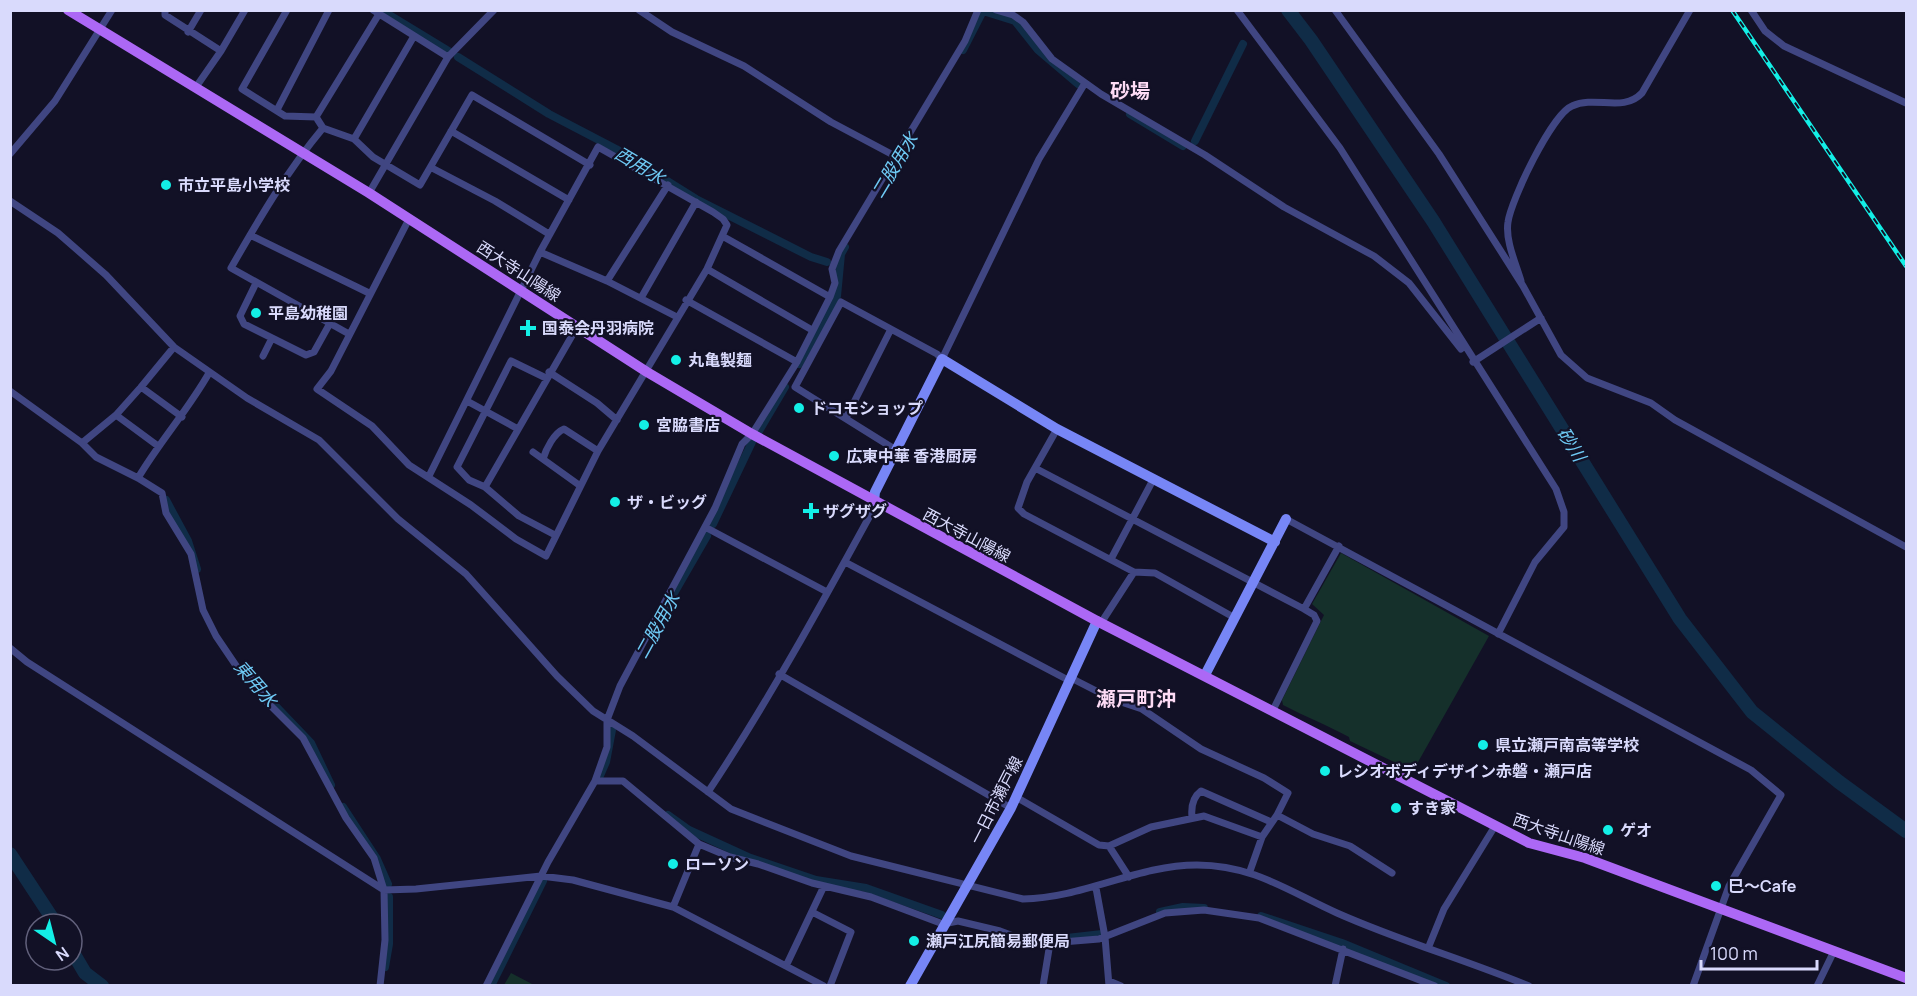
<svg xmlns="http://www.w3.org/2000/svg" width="1917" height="996" font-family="Manrope,'Noto Sans JP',sans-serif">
<rect width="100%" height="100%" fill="#121126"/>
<path fill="#15302b" d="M1341 553 1489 636 1413 771 1350 741 1349 737C1327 725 1306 717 1283 705L1282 700 1324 615 1312 604Z
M511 973 534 985H504Z"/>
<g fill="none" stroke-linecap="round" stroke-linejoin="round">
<path stroke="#102c47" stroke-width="8" d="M381 10 450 52
M963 50 983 11 1015 21 1038 50 1078 84
M458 57 549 114 616 149 696 199 811 257 827 262
M1130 114 1183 146
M1195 141 1243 44
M799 364 837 296 841 254 845 247
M759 431 785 387
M166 500 188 541 197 569
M713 524 752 442
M662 614 707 536
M245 671 257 678 268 698 311 743 331 785
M599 778 606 762 612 730
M343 807 377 859 388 884
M668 815 689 830 748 857 816 880 866 888 942 915
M1160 912 1183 907 1204 908
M1261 916 1342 943 1446 986
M1058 939 1102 934
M385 967 389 944V897
M491 986 543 881"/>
<path stroke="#102c47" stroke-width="14" d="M1288 10 1311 40 1433 221 1680 619 1752 712 1839 782 1906 831
M10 854 56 924
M72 951 85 973 102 986"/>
<path stroke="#404682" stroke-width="7" d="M165 10V15L221 51 245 10
M287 10 242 89 285 116 316 117 323 128 354 139 373 157 420 185 472 95 590 165
M373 10 448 57
M639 10 672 32 744 66 831 122 895 156
M996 10 1013 15 1023 22 1052 59 1101 94 1205 155 1284 207 1374 256 1409 283 1461 349
M1237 10 1340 148 1556 489 1564 512V527L1535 562 1498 634
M1335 10 1439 154 1523 286 1561 355 1587 378 1651 403 1675 420 1906 547
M1751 10 1765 31 1784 46 1906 103
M188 32 201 10
M196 87 221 51
M277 110 329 10
M316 117 379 14
M323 128C287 171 259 219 231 268L349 334
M451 131 569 200
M354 139 414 36
M10 154 55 101 112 10
M432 168 495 201 549 234
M369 193 448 57 494 10
M10 201 58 233 106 275 174 347 247 398 319 440 398 519 466 574 557 676 593 711 633 736 731 809 851 856 1023 899C1084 898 1137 865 1197 865 1253 865 1288 891 1337 913 1400 941 1466 960 1529 986
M409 219 331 371 317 389 372 426 409 465 471 505 516 539 546 556 598 451 707 269 727 225 723 219 713 212 598 147 540 252 429 476
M250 235 369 293
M724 237 830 297
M540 252 607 281 677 317
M707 269 812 330
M607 281 668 185
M1521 281C1516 264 1505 240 1508 222 1511 200 1552 114 1572 106 1596 95 1623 113 1642 93L1690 10
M256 283 240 316 244 324 306 355 314 352 329 325
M641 298 696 202
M686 300 797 362
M263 356 272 338
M1473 362 1541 318
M549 372 597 403 617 420
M209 373C188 410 160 441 138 478L162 493 166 513 191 554 203 610 216 636 239 670 253 680 267 702 303 738 346 818 374 858 384 890 385 940 380 986
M546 378 511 361 457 467 469 480 485 487 519 516 555 535
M141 387 174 347
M10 391 82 443 96 457 138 478
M467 401 518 429
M116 415 141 387 182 417
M846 418 891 329
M1057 429 1027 482 1018 508 1024 514 1134 572 1155 573 1235 618
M82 443 116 415 158 446
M896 450 795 387 841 302 937 354 942 359 1039 159 1085 83
M533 452 579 485
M543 459C546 449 554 433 564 429L598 451
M1035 468 1304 609
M485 487 577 327
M1286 519 1751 770 1781 795 1729 886 1693 986
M705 527 827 592
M1111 559 1153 480
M845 562 1070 681
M1101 623 1134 572
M10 648 27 662 384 890 416 889 541 876 573 880 673 907 824 986
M779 674 1011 808
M1071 678 1112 699 1142 709 1201 749 1264 778 1288 793 1277 815 1262 837 1250 871
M1273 710 1317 621 1314 615 1304 609 1339 546
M595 781H623L699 844 730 857 758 864 812 883 871 897 943 924 958 921 1000 931 1027 941 1050 943 1099 939 1165 913 1204 910 1259 918 1435 986
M708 792C768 702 821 605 873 510L874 501
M1016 797 1099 845 1109 846 1151 827 1204 816 1262 837
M1277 815 1313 834 1350 846 1392 873
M1192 817C1191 807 1193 797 1201 791L1271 822
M1109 846 1129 877
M1096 888 1105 937 1109 986
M673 907 699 844
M812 912 851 932 830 986
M1429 946 1444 909 1495 826
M786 966 824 886
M1109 981 1121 986
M486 986 548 862 595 781 607 747V720L620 686 715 508 742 444 752 434 797 362 830 297 835 283 832 269 839 251 965 41 978 10
M1043 986 1050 943
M1335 986 1343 949
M1817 986 1834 951"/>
<path stroke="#7786f6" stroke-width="10" d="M874 501 875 492 942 359 1057 429 1275 542
M1205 675 1286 519
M910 986 1011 808 1097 621"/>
<path stroke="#ac68f5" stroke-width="10" d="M68 10 369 193 647 372 752 434 1097 621 1529 843 1585 858 1906 978"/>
<g stroke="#13efe6" stroke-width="4.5">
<path id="rail" d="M1732 10 1906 266"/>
</g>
<use href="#rail" stroke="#121126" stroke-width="2" stroke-dasharray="7" stroke-linecap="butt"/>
</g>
<g fill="#13efe6" stroke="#121126" stroke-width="2">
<circle cx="166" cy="185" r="6"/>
<circle cx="256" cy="313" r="6"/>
<path d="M525 319h6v6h6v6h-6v6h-6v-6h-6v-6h6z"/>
<circle cx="676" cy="360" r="6"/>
<circle cx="799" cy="408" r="6"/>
<circle cx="644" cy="425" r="6"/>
<circle cx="834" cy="456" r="6"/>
<circle cx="615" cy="502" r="6"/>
<path d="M808 502h6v6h6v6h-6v6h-6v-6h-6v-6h6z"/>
<circle cx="1483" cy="745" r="6"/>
<circle cx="1325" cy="771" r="6"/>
<circle cx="1396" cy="808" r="6"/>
<circle cx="1608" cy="830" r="6"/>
<circle cx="673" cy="864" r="6"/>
<circle cx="1716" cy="886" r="6"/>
<circle cx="914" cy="941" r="6"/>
</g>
<g text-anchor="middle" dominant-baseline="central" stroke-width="4.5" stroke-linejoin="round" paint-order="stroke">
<g font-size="16" font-weight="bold" fill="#d9dafc" stroke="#121126" text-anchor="start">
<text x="178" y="185">市立平島小学校</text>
<text x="268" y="313">平島幼稚園</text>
<text x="542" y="328">国泰会丹羽病院</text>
<text x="688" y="360">丸亀製麺</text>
<text x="811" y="408">ドコモショップ</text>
<text x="656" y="425">宮脇書店</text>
<text x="846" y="456">広東中華 香港厨房</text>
<text x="627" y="502">ザ・ビッグ</text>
<text x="823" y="511">ザグザグ</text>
<text x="1495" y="745">県立瀬戸南高等学校</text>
<text x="1337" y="771">レシオボディデザイン赤磐・瀬戸店</text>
<text x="1408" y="808">すき家</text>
<text x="1620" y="830">ゲオ</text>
<text x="685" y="864">ローソン</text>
<text x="1728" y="886">巳～Cafe</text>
<text x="926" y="941">瀬戸江尻簡易郵便局</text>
</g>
<g font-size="16" fill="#d9dafc" stroke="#121126">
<text transform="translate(519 271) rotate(33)">西大寺山陽線</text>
<text transform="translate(967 535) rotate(28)">西大寺山陽線</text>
<text transform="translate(996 800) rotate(-63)">一日市瀬戸線</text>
<text transform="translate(1559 834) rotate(19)">西大寺山陽線</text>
</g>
<g font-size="18" font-style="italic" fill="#6fcaf5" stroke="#121126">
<text transform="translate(640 165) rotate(31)">西用水</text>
<text transform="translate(894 165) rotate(-59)">二股用水</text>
<text transform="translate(1572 444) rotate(58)">砂川</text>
<text transform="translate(657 625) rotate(-61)">二股用水</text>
<text transform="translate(256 683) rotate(49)">東用水</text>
</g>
<g font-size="20" font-weight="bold" fill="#fddbf5" stroke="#121126">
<text x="1130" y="90">砂場</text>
<text x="1136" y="698">瀬戸町沖</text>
</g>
</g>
<rect width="1917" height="996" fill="none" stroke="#d9dafc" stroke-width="24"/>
<g transform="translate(54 942) rotate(145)"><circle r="28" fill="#121126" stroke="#62617c" stroke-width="1.5"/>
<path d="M0-4.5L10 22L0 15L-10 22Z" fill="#13efe6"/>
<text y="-9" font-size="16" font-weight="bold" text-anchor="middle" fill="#d9dafc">N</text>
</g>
<path d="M1701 960v9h116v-9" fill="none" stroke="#d9dafc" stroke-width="3"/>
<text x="1710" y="960" font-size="18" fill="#d9dafc" stroke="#121126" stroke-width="4.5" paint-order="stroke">100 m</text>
</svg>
